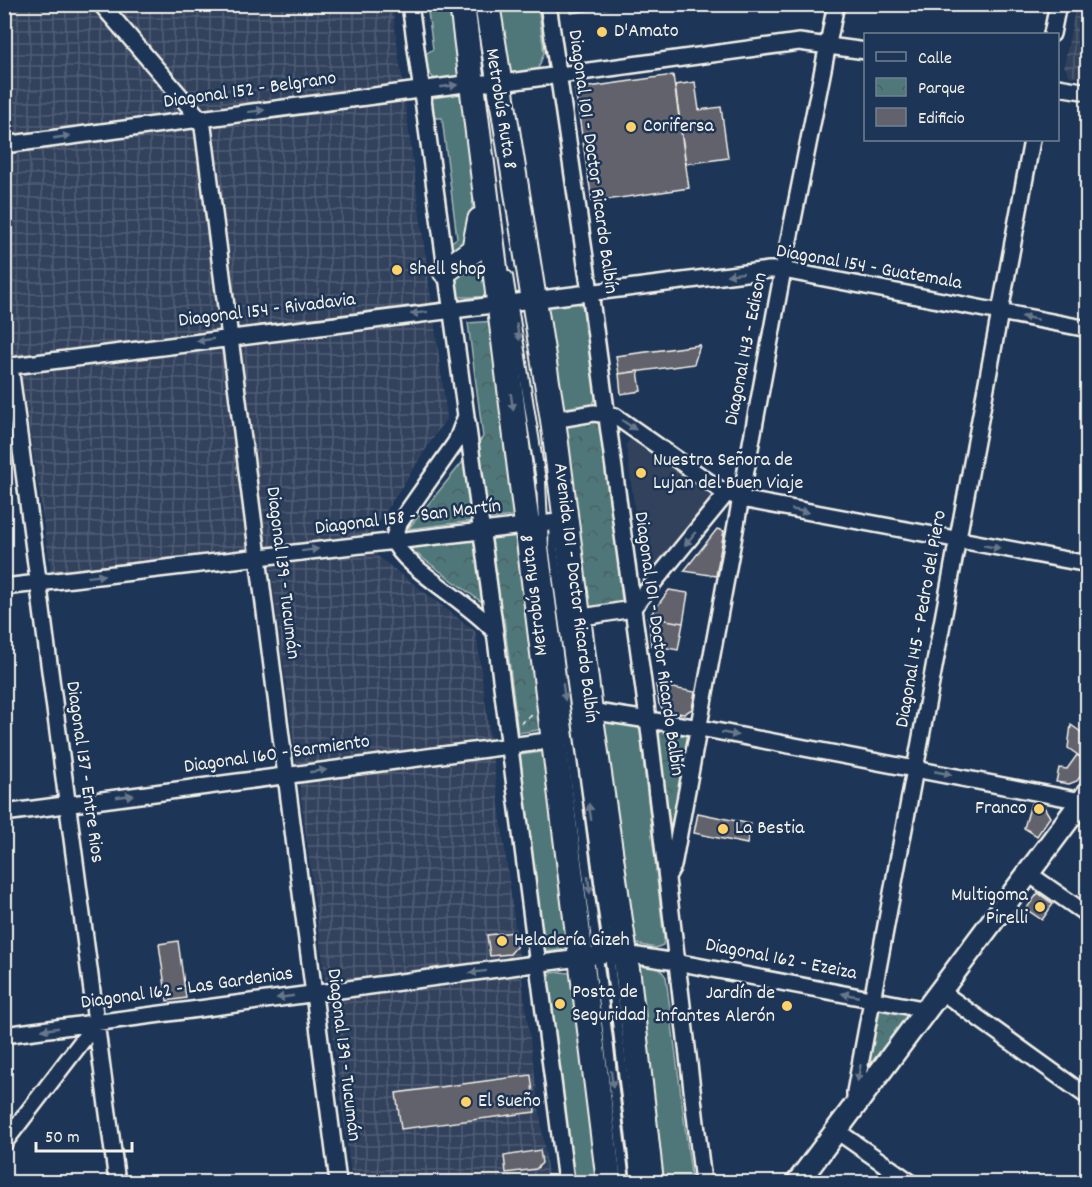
<svg xmlns="http://www.w3.org/2000/svg" width="1092" height="1187" font-family="Dekko,sans-serif">
<defs>
<pattern id="industrial-grid" width="8" height="8" patternUnits="userSpaceOnUse" patternTransform="scale(1.5)"><rect width="8" height="8" fill="#32425d"/><path d="M0 4h8M4 0v8" fill="none" stroke="#505e74"/></pattern>
<pattern id="park-crowns" width="20" height="18" patternUnits="userSpaceOnUse" patternTransform="scale(1.5)"><rect width="20" height="18" fill="#50777a"/><path d="M2 6a3 3 0 1 1 6 0M12 15a3 3 0 1 1 6 0" fill="none" stroke="#4c6060"/></pattern>
</defs>
<rect width="100%" height="100%" fill="#1d3557"/>
<filter id="ink" filterUnits="userSpaceOnUse"><feTurbulence type="fractalNoise" baseFrequency=".0167" numOctaves="2"/><feDisplacementMap in="SourceGraphic" scale="12" xChannelSelector="R" yChannelSelector="G"/><feConvolveMatrix kernelMatrix="1 2 1 2 8 2 1 2 1" color-interpolation-filters="sRGB"/></filter>
<g filter="url(#ink)">
<path fill="#32425d" d="M632 438 713 497 651 576 643 572 626 444Z"/>
<path fill="url(#industrial-grid)" d="M5 5H392L447 417 373 531 376 555 476 632 549 1182H352L268 548 51 572 19 359 5 360Z
M1076 5H1087V79L1070 76 1064 66Z"/>
<path fill="#50777a" stroke="#a2b4b1" stroke-width="1.5" d="M427 5H454L463 76 435 79C427 73 422 66 423 56L433 49Z
M493 5H538L544 53 538 69 513 74 508 71Z
M451 92 459 94 464 101 473 198 469 245 455 259 446 246 457 238 442 118H430L432 100 437 94Z
M481 253 487 292 482 297H457L451 287 455 277Z
M573 300 585 308 598 396 592 404 563 408 559 407 544 308 547 304Z
M604 717 636 723 640 731 664 938 663 945 656 948 632 943 599 721Z
M549 751 574 948 545 952 520 755Z
M639 964 658 966 666 977 692 1182H660L635 966Z
M560 972 569 973 574 980 600 1182H573L547 989 551 973Z"/>
<path fill="url(#park-crowns)" stroke="#a2b4b1" stroke-width="1.5" d="M495 321 521 515 408 529 483 437 468 323Z
M602 421 623 609 587 612 563 428Z
M521 534 545 729 518 733 504 619 409 548Z
M655 729 693 737 672 838Z
M877 1007 911 1014 876 1062 868 1061Z"/>
<path fill="#62626c" stroke="#f4f1e8" stroke-width="1.5" d="M570 4H618L619 6 571 13Z
M673 75 689 188 592 202 575 89Z
M695 82 699 110 721 107 728 158 686 164 675 85Z
M700 345 694 364 619 374 616 356Z
M638 371 641 391 621 394 619 374Z
M717 529 724 531 716 576 684 571Z
M669 590 688 593 683 623 649 617Z
M649 617 683 623 678 650 651 645Z
M656 685 695 692 692 709 684 714 664 711 659 704Z
M1071 725 1088 737V762L1068 748Z
M1077 755 1088 762V766L1077 781 1069 784 1056 782 1059 768 1067 769Z
M1031 804 1044 807 1050 817 1037 836 1024 828Z
M698 813 751 824 747 844 694 833Z
M1038 893 1053 904 1042 920 1026 909Z
M514 932 517 946 510 954 490 956 487 935Z
M178 941 186 998 167 1001 159 944Z
M531 1075 535 1112 401 1129 396 1093Z
M540 1150 542 1163 536 1169 506 1173 504 1156Z"/>
<g fill="none" stroke-linecap="round" stroke-linejoin="round">
<g stroke="#f4f1e8" stroke-width="12">
<path id="lane" d="M508 276 541 480 544 548 598 956 625 1182
M554 520 553 545 609 954 636 1182"/>
</g>
<g stroke="#f4f1e8" stroke-width="20">
<path id="street" d="M101 4 200 119 203 127 338 1182
M410 4 466 416 456 442 398 525 393 540C404 568 471 603 495 632L566 1182
M548 4 590 292 648 719 703 1182
M1052 34 1058 4
M1058 87 1088 92
M4 145 472 83H501L799 42 866 51
M10 366 117 1182
M4 367 769 270H783L1088 329
M553 420 594 413 615 416 719 489 741 499 1088 564
M467 421 495 632
M4 587 566 521
M577 618 632 609 727 493
M590 711 700 728 1082 801
M4 813 555 740
M1029 874 1088 915
M668 875 673 866 783 270 836 4
M942 992 1088 1097
M4 1035 609 954H625L676 962 928 1010
M855 1106V1092L1032 140
M837 1131 910 1182
M4 1143 96 1023"/>
</g>
<g stroke="#f4f1e8" stroke-width="26">
<path id="secondary" d="M798 1182 1088 793"/>
</g>
<g stroke="#f4f1e8" stroke-width="28">
<path id="primary" d="M462 4C513 397 560 790 609 1182
M487 4 553 420 590 711 628 976 651 1182
M445 271 474 250 480 220"/>
</g>
<path stroke="#f4f1e8" stroke-width="2" stroke-dasharray="4.5 4.5" stroke-linecap="butt" d="M521 723 533 714"/>
<use href="#lane" stroke="#1d3557" stroke-width="8"/>
<use href="#street" stroke="#1d3557" stroke-width="15"/>
<use href="#secondary" stroke="#1d3557" stroke-width="21"/>
<use href="#primary" stroke="#1d3557" stroke-width="24"/>
</g>
<defs><path id="oneway-solid" d="M-6-.8H1V-3.2L6.5 0L1 3.2V.8H-6Z" transform="scale(1.5)"/></defs>
<g fill="#68778a">
<use href="#oneway-solid" transform="translate(449 86) rotate(-8)"/>
<use href="#oneway-solid" transform="translate(256 111) rotate(-7)"/>
<use href="#oneway-solid" transform="translate(62 137) rotate(-8)"/>
<use href="#oneway-solid" transform="translate(735 274) rotate(173)"/>
<use href="#oneway-solid" transform="translate(419 313) rotate(173)"/>
<use href="#oneway-solid" transform="translate(1030 318) rotate(-169)"/>
<use href="#oneway-solid" transform="translate(518 332) rotate(80)"/>
<use href="#oneway-solid" transform="translate(205 340) rotate(172)"/>
<use href="#oneway-solid" transform="translate(512 402) rotate(82)"/>
<use href="#oneway-solid" transform="translate(629 425) rotate(34)"/>
<use href="#oneway-solid" transform="translate(800 511) rotate(11)"/>
<use href="#oneway-solid" transform="translate(690 539) rotate(129)"/>
<use href="#oneway-solid" transform="translate(992 547) rotate(10)"/>
<use href="#oneway-solid" transform="translate(310 550) rotate(-7)"/>
<use href="#oneway-solid" transform="translate(96 576) rotate(-7)"/>
<use href="#oneway-solid" transform="translate(564 692) rotate(82)"/>
<use href="#oneway-solid" transform="translate(730 734) rotate(11)"/>
<use href="#oneway-solid" transform="translate(318 771) rotate(-8)"/>
<use href="#oneway-solid" transform="translate(943 773) rotate(11)"/>
<use href="#oneway-solid" transform="translate(125 796) rotate(-8)"/>
<use href="#oneway-solid" transform="translate(590 812) rotate(-98)"/>
<use href="#oneway-solid" transform="translate(589 885) rotate(83)"/>
<use href="#oneway-solid" transform="translate(478 972) rotate(173)"/>
<use href="#oneway-solid" transform="translate(850 995) rotate(-169)"/>
<use href="#oneway-solid" transform="translate(285 997) rotate(172)"/>
<use href="#oneway-solid" transform="translate(50 1029) rotate(172)"/>
<use href="#oneway-solid" transform="translate(859 1073) rotate(101)"/>
<use href="#oneway-solid" transform="translate(612 1079) rotate(83)"/>
</g>
</g>
<g fill="#ffd166" stroke="#1d3557" stroke-width="2">
<circle cx="602" cy="32" r="6"/>
<circle cx="631" cy="127" r="6"/>
<circle cx="397" cy="270" r="6"/>
<circle cx="641" cy="473" r="6"/>
<circle cx="1039" cy="809" r="6"/>
<circle cx="723" cy="829" r="6"/>
<circle cx="1040" cy="907" r="6"/>
<circle cx="502" cy="941" r="6"/>
<circle cx="560" cy="1004" r="6"/>
<circle cx="787" cy="1006" r="6"/>
<circle cx="466" cy="1102" r="6"/>
</g>
<g text-anchor="middle" dominant-baseline="central" stroke-width="5" stroke-linejoin="round" paint-order="stroke">
<g font-size="20" fill="#f4f1e8" stroke="#1d3557" text-anchor="start">
<text x="614" y="32">D'Amato</text>
<text x="643" y="127">Corifersa</text>
<text x="409" y="270">Shell Shop</text>
<text x="653" y="461">Nuestra Señora de<tspan x="653" dy="23">Lujan del Buen Viaje</tspan></text>
<text x="1027" y="809" text-anchor="end">Franco</text>
<text x="735" y="829">La Bestia</text>
<text x="1028" y="896" text-anchor="end">Multigoma<tspan x="1028" dy="23">Pirelli</tspan></text>
<text x="514" y="941">Heladería Gizeh</text>
<text x="572" y="993">Posta de<tspan x="572" dy="23">Seguridad</tspan></text>
<text x="775" y="994" text-anchor="end">Jardín de<tspan x="775" dy="23">Infantes Alerón</tspan></text>
<text x="478" y="1102">El Sueño</text>
</g>
<g font-size="20" fill="#f4f1e8" stroke="#1d3557">
<text transform="translate(250 91) rotate(-8)">Diagonal 152 - Belgrano</text>
<text transform="translate(500 109) rotate(81)">Metrobús Ruta 8</text>
<text transform="translate(592 162) rotate(82)">Diagonal 101 - Doctor Ricardo Balbín</text>
<text transform="translate(869 268) rotate(10)">Diagonal 154 - Guatemala</text>
<text transform="translate(267 311) rotate(-7)">Diagonal 154 - Rivadavia</text>
<text transform="translate(747 349) rotate(-79)">Diagonal 143 - Edison</text>
<text transform="translate(408 518) rotate(-7)">Diagonal 158 - San Martín</text>
<text transform="translate(282 573) rotate(83)">Diagonal 139 - Tucumán</text>
<text transform="translate(575 593) rotate(83)">Avenida 101 - Doctor Ricardo Balbín</text>
<text transform="translate(535 595) rotate(-97)">Metrobús Ruta 8</text>
<text transform="translate(922 619) rotate(-80)">Diagonal 145 - Pedro del Piero</text>
<text transform="translate(658 644) rotate(82)">Diagonal 101 - Doctor Ricardo Balbín</text>
<text transform="translate(277 755) rotate(-8)">Diagonal 160 - Sarmiento</text>
<text transform="translate(84 772) rotate(82)">Diagonal 137 - Entre Rios</text>
<text transform="translate(781 960) rotate(11)">Diagonal 162 - Ezeiza</text>
<text transform="translate(187 989) rotate(-8)">Diagonal 162 - Las Gardenias</text>
<text transform="translate(343 1055) rotate(83)">Diagonal 139 - Tucumán</text>
</g>
</g>
<rect width="1092" height="1187" fill="none" stroke="#1d3557" stroke-width="24"/>
<rect x="12" y="12" width="1068" height="1163" fill="none" stroke="#f4f1e8" stroke-width="2" filter="url(#ink)"/>
<rect x="864" y="33" width="195" height="108" fill="#1d3557" stroke="#738091" stroke-width="1.5"/>
<rect x="876" y="52" width="30" height="9" fill="#1d3557" stroke="#738091" stroke-width="1.5"/>
<text x="918" y="63" font-size="18" fill="#f4f1e8">Calle</text>
<rect x="876" y="78" width="30" height="18" fill="url(#park-crowns)" stroke="#738091" stroke-width="1.5"/>
<text x="918" y="93" font-size="18" fill="#f4f1e8">Parque</text>
<rect x="876" y="108" width="30" height="18" fill="#62626c" stroke="#738091" stroke-width="1.5"/>
<text x="918" y="123" font-size="18" fill="#f4f1e8">Edificio</text>
<path d="M36 1142v9h96v-9" fill="none" stroke="#f4f1e8" stroke-width="3"/>
<text x="45" y="1142" font-size="18" fill="#f4f1e8" stroke="#1d3557" stroke-width="4.5" paint-order="stroke">50 m</text>
</svg>
